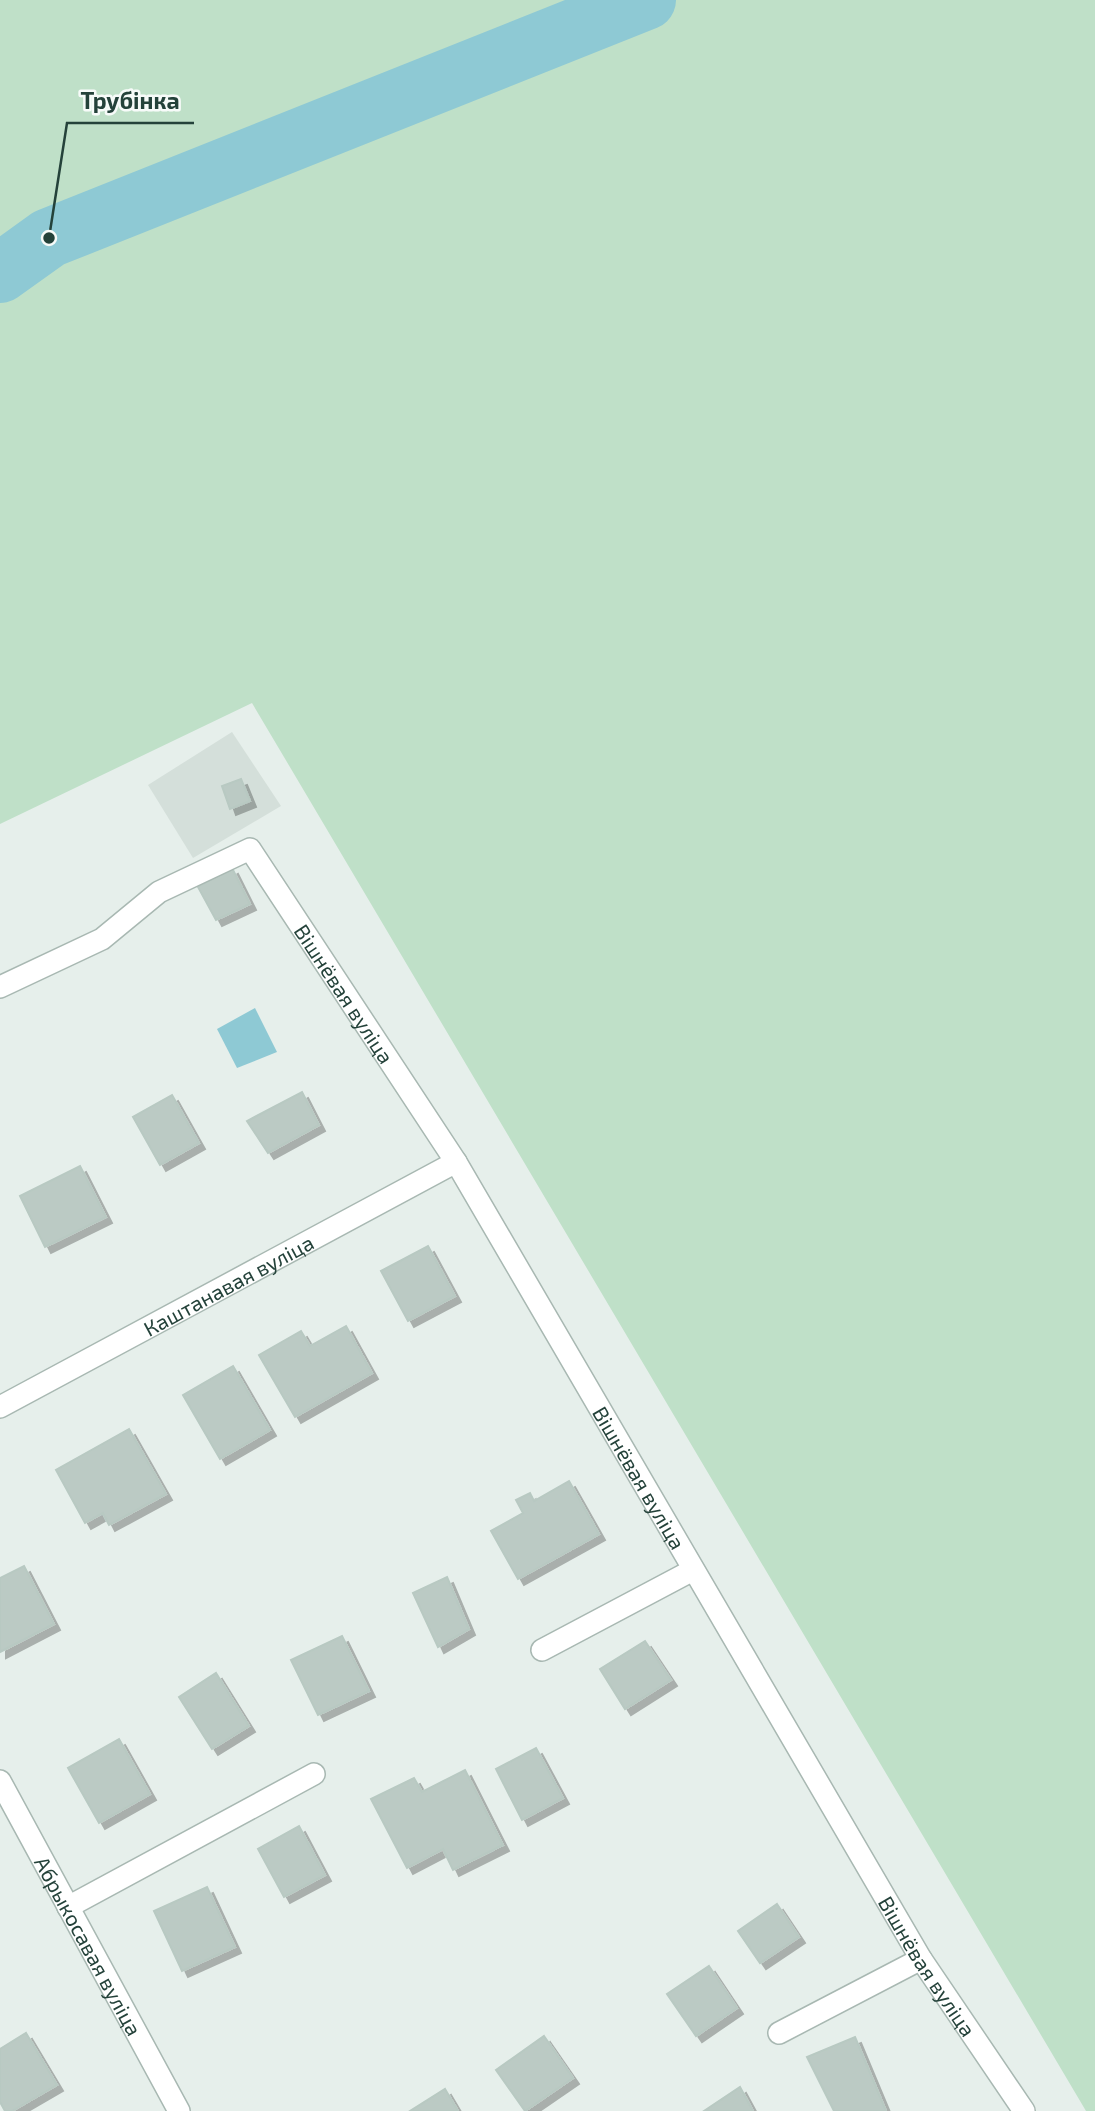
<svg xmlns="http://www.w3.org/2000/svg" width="1095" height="2111" font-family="'Exo 2',sans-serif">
<defs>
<filter id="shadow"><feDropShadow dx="6" dy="6" stdDeviation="0" flood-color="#0004"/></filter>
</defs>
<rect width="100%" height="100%" fill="#e6efeb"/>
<path fill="#d4dfda" d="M232 732 281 806 193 858 148 785Z"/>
<path fill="#bfe0c8" d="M0 0H1095V2111H1086L252 703 0 824Z"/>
<path fill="#8ec9d4" d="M255 1008 277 1052 237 1068 217 1029Z"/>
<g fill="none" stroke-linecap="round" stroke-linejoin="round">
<path stroke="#8ec9d4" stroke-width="60" d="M0 273 49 238 646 0"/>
</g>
<path fill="#bbcac4" stroke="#b8c9c2" stroke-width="2" filter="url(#shadow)" d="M241 779 250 801 230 809 222 786Z
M232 868 250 904 216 920 198 887Z
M302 1092 319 1125 268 1153 247 1121Z
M172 1095 199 1143 160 1165 133 1117Z
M80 1166 106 1217 45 1247 20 1196Z
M428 1246 455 1296 408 1321 381 1271Z
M346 1326 372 1373 295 1417 259 1355 301 1331 310 1346Z
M233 1366 270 1430 220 1459 183 1395Z
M129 1429 166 1494 109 1525 103 1513 85 1523 56 1470Z
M569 1481 599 1534 518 1579 491 1531 523 1513 516 1500 530 1493 534 1501Z
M24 1566 54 1624 0 1652V1578Z
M447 1577 469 1629 438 1647 413 1593Z
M342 1636 369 1691 318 1715 291 1660Z
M645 1641 671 1680 625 1709 600 1669Z
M216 1673 249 1726 212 1749 179 1697Z
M119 1739 150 1794 99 1823 68 1768Z
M536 1748 563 1798 522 1820 496 1769Z
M465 1770 503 1845 453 1870 443 1849 407 1868 371 1799 414 1778 422 1792Z
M299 1826 325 1875 284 1897 258 1849Z
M207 1887 235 1947 182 1971 154 1911Z
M777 1904 799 1937 760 1963 738 1931Z
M709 1966 737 2008 696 2036 667 1994Z
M26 2033 57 2085 12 2111H5L0 2102V2049Z
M544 2036 573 2078 525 2111 496 2070Z
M855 2037 886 2111H834L807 2057Z
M740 2087 753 2111H704Z
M445 2089 458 2111H410Z"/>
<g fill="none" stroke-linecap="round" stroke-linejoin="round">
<g stroke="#a8b8b2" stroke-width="24">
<g id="minor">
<path id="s1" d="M0 987 102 939 159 892 250 849 456 1162 921 1959 1024 2111"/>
<path id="s2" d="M0 1407 456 1162"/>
<path d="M542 1650 693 1570"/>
<path id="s3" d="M0 1781 179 2111"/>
<path d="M68 1907 314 1774"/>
<path d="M779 2033 921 1959"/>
</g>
</g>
<use href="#minor" stroke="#fff" stroke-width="21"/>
</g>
<g text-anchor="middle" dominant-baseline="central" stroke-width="5" stroke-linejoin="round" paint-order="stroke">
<g font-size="21" fill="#24423a" stroke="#f7fbf9">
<text stroke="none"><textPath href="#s1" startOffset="460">Вішнёвая вуліца</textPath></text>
<text stroke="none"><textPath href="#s2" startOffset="259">Каштанавая вуліца</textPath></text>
<text stroke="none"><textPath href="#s1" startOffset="1027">Вішнёвая вуліца</textPath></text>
<text stroke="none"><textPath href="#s3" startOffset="187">Абрыкосавая вуліца</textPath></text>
<text stroke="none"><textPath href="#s1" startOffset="1594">Вішнёвая вуліца</textPath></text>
</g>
</g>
<path fill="none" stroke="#24423a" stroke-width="2.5" d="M49 238L67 123H194"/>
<circle fill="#24423a" stroke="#f7fbf9" stroke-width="2.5" cx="49" cy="238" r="7"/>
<g font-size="23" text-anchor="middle" font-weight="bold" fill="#24423a" stroke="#f7fbf9" stroke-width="5" stroke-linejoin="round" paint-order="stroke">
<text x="130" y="109">Трубінка</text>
</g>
</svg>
